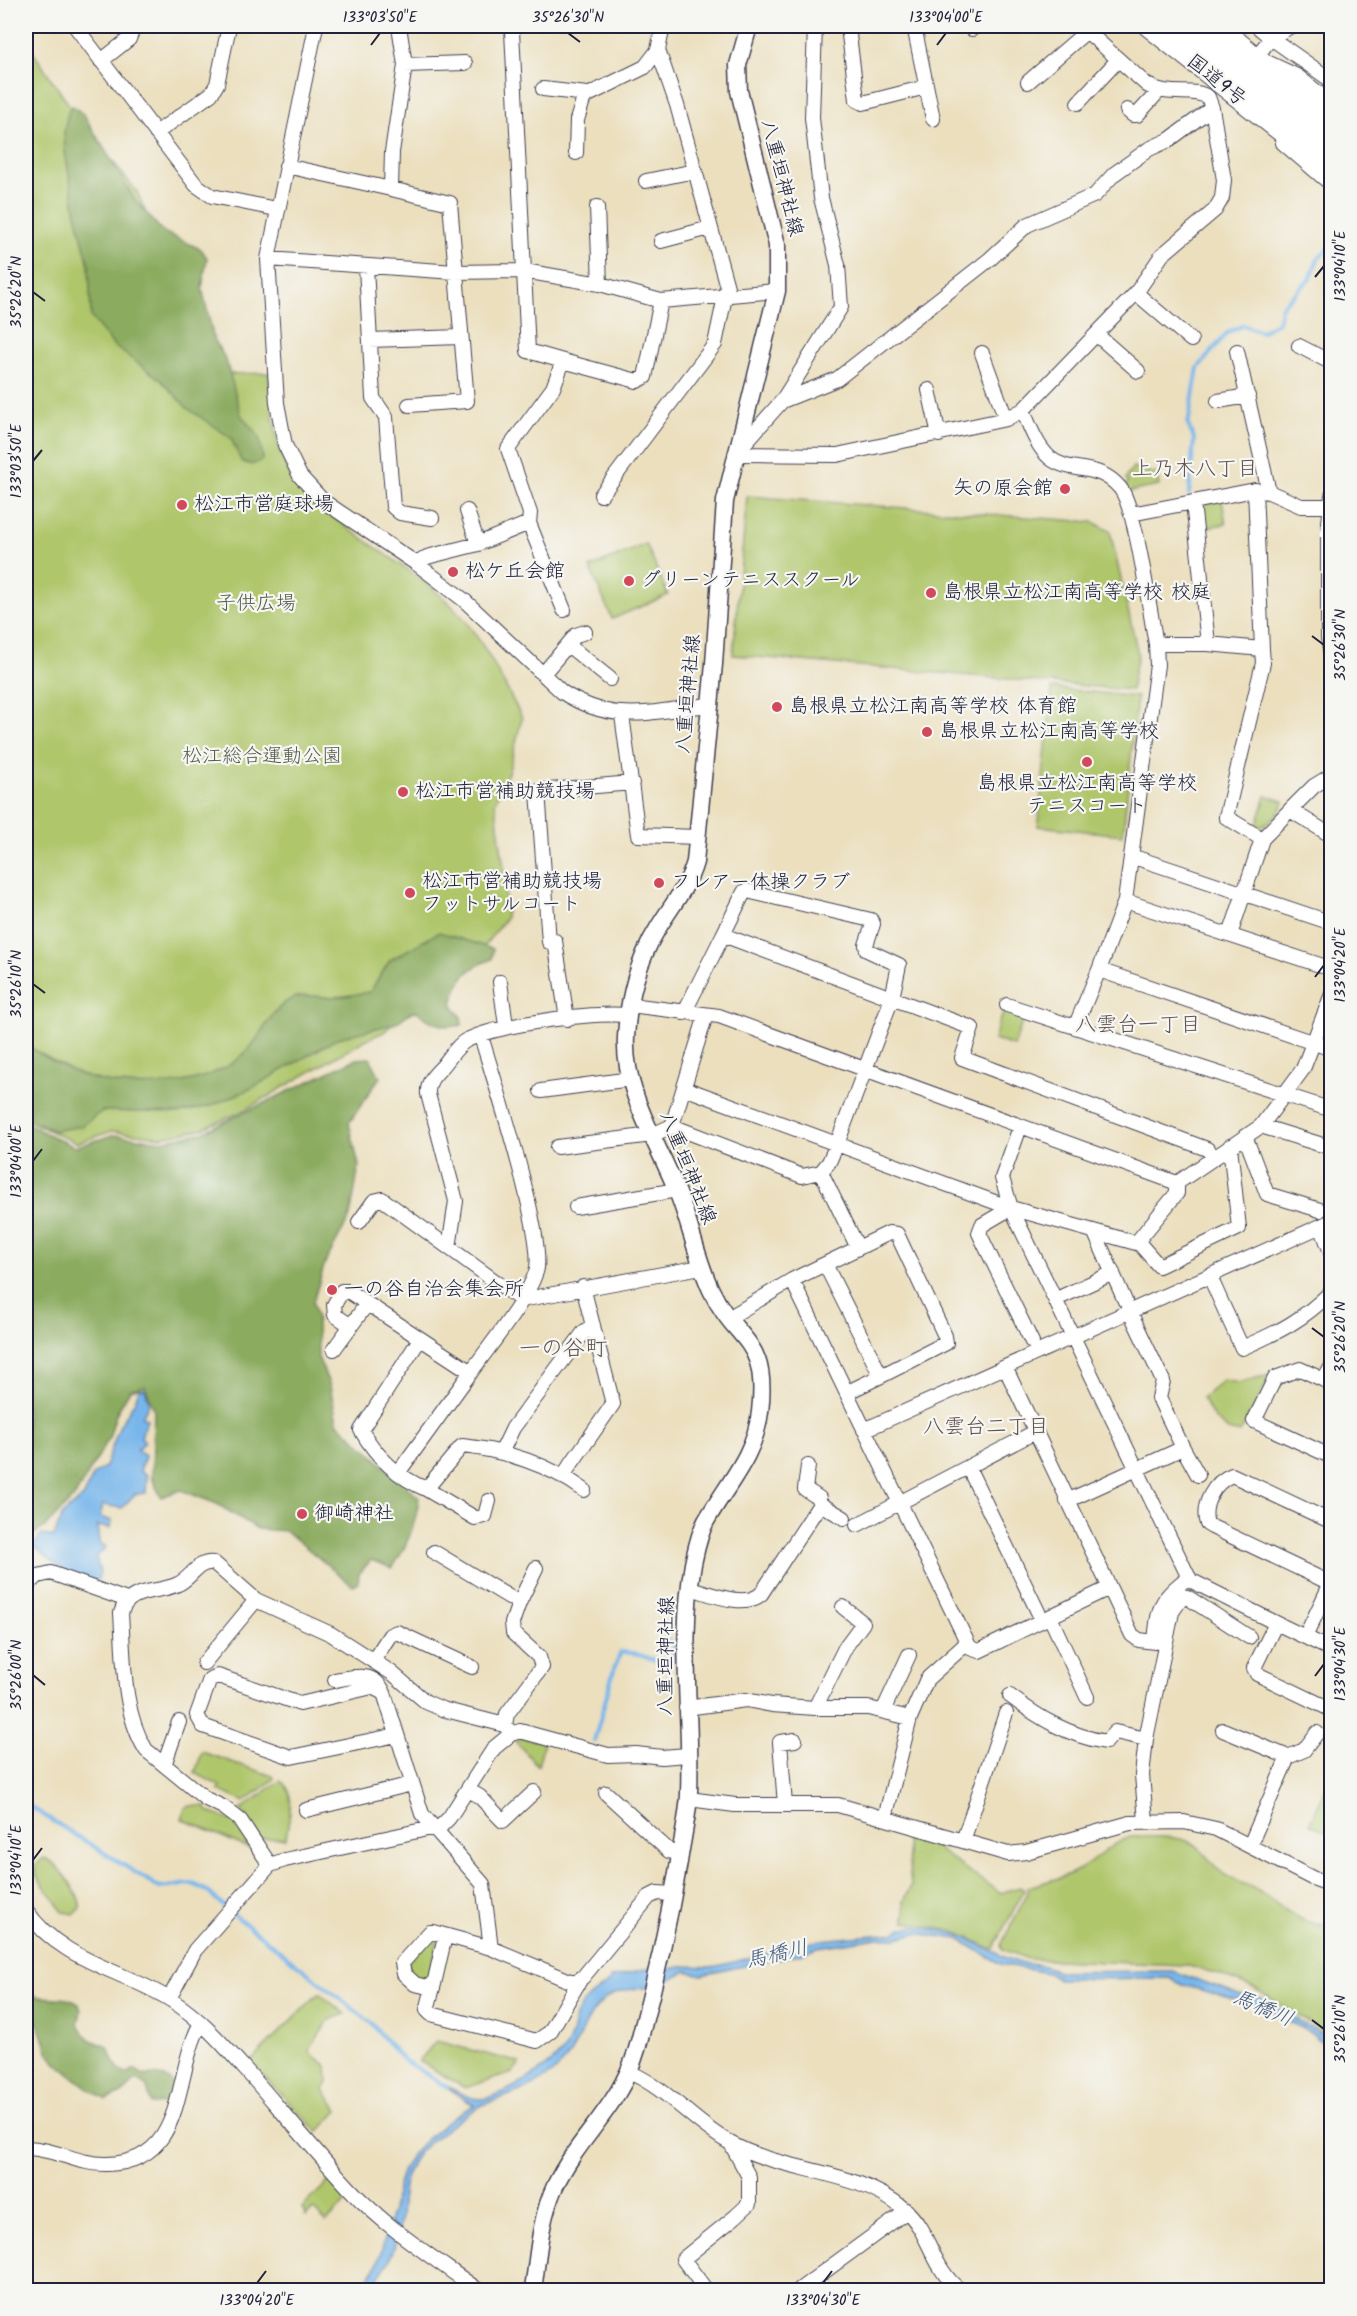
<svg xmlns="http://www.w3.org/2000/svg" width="1357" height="2316" font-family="Kalam,'Klee One',sans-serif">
<rect width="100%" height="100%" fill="#f6f6f2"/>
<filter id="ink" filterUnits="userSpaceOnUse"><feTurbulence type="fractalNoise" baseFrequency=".0167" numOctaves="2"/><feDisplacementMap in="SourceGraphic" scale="12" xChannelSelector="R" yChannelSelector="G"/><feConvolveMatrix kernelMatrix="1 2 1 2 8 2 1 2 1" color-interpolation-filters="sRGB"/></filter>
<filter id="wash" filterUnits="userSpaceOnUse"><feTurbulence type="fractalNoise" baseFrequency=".008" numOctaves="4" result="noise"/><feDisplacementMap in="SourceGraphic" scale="24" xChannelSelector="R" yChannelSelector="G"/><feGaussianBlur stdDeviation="1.35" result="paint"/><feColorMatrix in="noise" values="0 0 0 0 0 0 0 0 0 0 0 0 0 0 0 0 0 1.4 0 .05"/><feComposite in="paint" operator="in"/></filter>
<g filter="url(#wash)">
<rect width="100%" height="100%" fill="#ebdfbe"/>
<path fill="#afc66a" stroke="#687452" stroke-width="1.5" d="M26 42 76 115 137 192 170 270 226 374 269 373C272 413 275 462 303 494 311 502 323 509 332 516 371 547 417 571 452 606 480 633 504 683 522 718L509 770 495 802 505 877 506 918 467 968 398 1018 384 1032 365 1040 241 1112 201 1129 162 1137 112 1131 77 1143 26 1120Z
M1133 467 1157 474 1159 486 1128 492 1125 486 1128 482 1125 479Z
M747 496 1093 522 1110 531 1138 654 1131 690 733 655Z
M1222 500 1226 524 1202 528 1199 509 1204 503Z
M646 544 668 595 612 619 590 568Z
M1052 688 1137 697 1123 835 1038 826Z
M1266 796 1284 801C1282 812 1267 826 1256 828Z
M1007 1008 1025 1014 1014 1046 994 1040 999 1022Z
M1272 1374 1240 1433 1228 1430 1214 1418 1202 1398 1223 1380 1238 1383Z
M523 1738 544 1742 538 1766 514 1740Z
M202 1752 273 1776 274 1779 244 1802 218 1790 220 1786 195 1773Z
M1330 1779 1332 1780 1331 1834 1310 1824Z
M280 1781C298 1790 288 1821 286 1838L259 1839 252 1823 240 1810Z
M190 1806H206L207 1811 234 1822 250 1849 182 1819 185 1808Z
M906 1831 934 1836 930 1844 1000 1893 1020 1887 1024 1890 993 1949 953 1931 905 1922 904 1901 911 1886Z
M1131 1837C1148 1837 1171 1835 1187 1841 1203 1847 1209 1862 1221 1872 1232 1881 1246 1883 1258 1891 1284 1907 1299 1926 1331 1925V2036L1254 1988 1211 1972 1185 1965 1028 1959 1002 1949 1001 1945 1028 1892 1027 1888C1045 1880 1061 1880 1080 1869 1099 1858 1110 1843 1131 1837Z
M44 1858C56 1860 83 1897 80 1909L75 1914 63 1912 36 1875 35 1865Z
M434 1937 438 1941 428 1981H421L410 1974 408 1961Z
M319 1993 345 2014 329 2020 311 2047 310 2053 327 2066 328 2082 324 2090 338 2111 318 2132 250 2062Z
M436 2041 520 2063 512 2073 465 2088 419 2061Z
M329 2181 348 2200 326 2222 313 2209 306 2216 302 2208Z"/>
<path fill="#8bab5e" stroke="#56664c" stroke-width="1.5" d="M73 106 84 115 134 199 163 232 201 249 207 258 202 288 214 340 226 360 241 415 259 437 263 459C254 466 251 465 241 461L231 438 187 408 161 380 114 346 91 317 89 265 76 214 65 152 64 132 69 109Z
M439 932 493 949 492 959C466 969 459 977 452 1004L461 1016 462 1025C446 1029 429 1023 417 1011L411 1012 396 1023 338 1038 252 1088 211 1106 180 1113 102 1111 82 1126 53 1131 26 1116V1045C44 1056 62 1067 82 1075 129 1093 208 1089 246 1052 264 1035 269 1008 294 998 304 994 318 997 330 997 343 997 357 994 370 992L390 960Z
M370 1058 380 1077 349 1123 359 1166 350 1217 325 1263 313 1302 317 1319 318 1357 330 1386 337 1422 419 1498C416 1524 407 1547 392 1568L371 1560 359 1574 358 1582 353 1586 286 1531 258 1529 217 1504 181 1490 161 1497 152 1478 154 1410 145 1386 130 1390 116 1414 109 1438 75 1496 45 1527 32 1535 26 1548V1124L75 1147 113 1135 162 1141 201 1133 356 1059Z
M26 1993C43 2002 63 1993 79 2004L81 2011 78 2024C86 2038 90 2042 106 2045 115 2055 112 2068 127 2074L135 2069 143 2075C157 2076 167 2074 176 2087L171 2103 151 2104 147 2086 136 2080 122 2093 106 2100C93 2092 53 2064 48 2052 44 2040 43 2031 36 2021L26 2022Z"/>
<path fill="#77b6eb" stroke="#4c6c93" stroke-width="1.5" d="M139 1389H145L149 1403 142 1417 147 1419 141 1437 145 1442 137 1450 145 1456 140 1471 147 1475 146 1493 135 1494 122 1508 103 1505 100 1517 112 1521 110 1528 97 1526 99 1542 106 1547 96 1557 100 1572 98 1580C77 1587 49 1558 33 1546L42 1535 54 1537 62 1515 84 1496 93 1475 105 1467 120 1425 135 1401Z
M916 1927C931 1929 947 1930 961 1936 981 1944 997 1955 1017 1962 1030 1966 1046 1963 1057 1972L1172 1971 1250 1998 1259 1997 1325 2036 1331 2041V2048L1303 2028 1284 2020 1269 2009 1183 1985 1169 1978 1059 1979 1048 1973 1001 1964 958 1939 916 1933 896 1938H879L818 1947 800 1954 702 1975 686 1971 655 1987 659 1968 666 1971 680 1966 714 1967 821 1940 895 1933 902 1928Z
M655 1967 651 1987C639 1989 621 1989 611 1995 583 2011 581 2050 555 2071 535 2088 509 2095 485 2104 469 2111 426 2143 416 2156 399 2180 404 2204 399 2231L389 2223C394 2206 396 2188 402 2172 411 2147 451 2117 474 2105L436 2080C449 2086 465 2098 478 2099 499 2100 552 2066 565 2049 573 2039 573 2025 577 2014 582 2000 598 1990 610 1982V1978Z
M389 2224 399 2232 390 2260 370 2290H361L378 2263Z"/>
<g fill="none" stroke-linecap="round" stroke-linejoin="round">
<path stroke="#77b6eb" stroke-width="4" d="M1189 494 1194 439 1188 425 1198 368 1227 333 1243 325 1261 332 1278 322 1282 306 1310 279 1318 259 1332 245
M594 1741 615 1666 621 1652 633 1653 670 1665 673 1647 668 1637
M26 1804 157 1886C170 1890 178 1884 190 1884 204 1885 216 1900 226 1908
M232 1913 371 2023 402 2059 447 2087"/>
</g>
</g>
<g filter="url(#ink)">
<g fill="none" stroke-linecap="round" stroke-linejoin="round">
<g stroke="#403e4f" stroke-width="16">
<path id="minor" d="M75 26 196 185 212 196 276 209
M316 26 268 259 277 403 285 445 300 476 323 501 417 564 464 600 562 692C614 726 652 711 709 705
M856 26 851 28 849 35 857 100 863 103 926 87
M914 26 933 119
M1257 26 1271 38 1256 57 1297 76 1332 104
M1291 26 1271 38 1332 81
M972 29 975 26
M512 31 528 351 563 361
M101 61 129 39 134 26
M405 65 465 63
M1028 82 1087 31
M543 89 587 94
M1078 103 1117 61
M1127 110 1133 115H1137L1158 92
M156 133 211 94 217 84 229 26
M1283 143 1332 185
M576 153 577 120 584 97 645 67 658 50 663 26
M286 166 391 189 392 152 405 65 399 26
M646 181 695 171
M391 189 450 203 467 401 409 405
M597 207 600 284
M661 241 710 228
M268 259 455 272 524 271 600 284 661 301 777 291
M366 267 373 398 386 417 393 507 400 513 432 518
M1136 293 1191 340
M1097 335 1138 371
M370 340 461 337
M1299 346 1332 363
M1237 351 1269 492 1255 490
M982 353 1006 419
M929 390 939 435
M782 401 841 307 838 265 821 198 812 118 815 26
M1218 401 1248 396
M1023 410C1029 425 1037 447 1050 458 1071 475 1097 461 1120 488 1136 507 1150 614 1156 644L1157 665 1125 901 1099 970
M736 453 782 401 837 379 990 259 1027 225 1095 195 1114 174 1149 149 1169 140 1212 108 1208 97C1193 87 1169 98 1147 85L1081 26
M735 454 837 455 1006 419 1023 410 1136 293 1162 255 1215 210 1222 198 1224 180 1212 108
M1269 492 1301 506H1329
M601 495 715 344 727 287 677 105 658 50
M1332 495 1328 532V638L1332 661
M1193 502 1208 644
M467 511 478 544
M1131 514 1255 490 1262 649
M529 523 564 610
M417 564 427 557 478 544 529 523 530 513 508 449 553 388 563 361 637 381 645 377 661 301
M1156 644H1208L1262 649 1263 663 1226 817 1262 839
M568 645 610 679
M543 674 576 635 585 632
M622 715 638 835 698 837
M1290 810 1314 786 1332 775
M1131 856 1332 923
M1125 901 1332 969
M723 935 744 892 747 891 871 920 873 924 866 945 867 950 899 965 892 998 837 1144 829 1162 821 1172
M1230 935 1262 839 1290 810 1332 836
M555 941 567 1019
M549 942 538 791 632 783
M500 982 506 1026
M630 1005 719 1016 1177 1183
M1007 1005 1332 1110
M684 1013 723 935 972 1028 962 1058 1207 1149 1214 1157
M706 1015 672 1126 802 1176 821 1172 858 1248
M1075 1027 1099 970 1332 1049
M684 1088 1011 1208 1190 1580 1276 1623
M541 1091 631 1079
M1261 1126 1332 1148
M1020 1127 1002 1178 1011 1208 1136 1243 1177 1193V1183
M1245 1136 1267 1194 1320 1210
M557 1147 652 1135 672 1126
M1177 1183 1261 1126 1303 1069 1332 994
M576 1207 677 1190
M1011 1208 982 1225 979 1233 1032 1342
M359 1222 374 1201 382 1199 521 1300 701 1267
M1321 1226 1332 1255
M1094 1231 1125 1301
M1138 1242 1159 1266 1239 1228 1230 1146
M449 1248 456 1201 428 1094C427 1082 434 1075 442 1067 449 1059 458 1044 467 1040 500 1024 591 1012 628 1015
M825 1264 881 1376 848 1392
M1210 1277 1242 1348C1279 1332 1303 1320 1332 1291
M792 1280 889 1233 897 1234 945 1336 946 1343 881 1376
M1063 1296 1113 1273
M730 1317 792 1280 970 1648 979 1651 1109 1588
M351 1326 335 1315 334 1305 342 1291H348L471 1372 398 1473
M420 1339 361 1430C376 1456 397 1477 426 1489
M334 1349 364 1308
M1332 1366 1324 1380 1332 1384
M1005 1367 1132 1635 1139 1640 1155 1642C1158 1607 1160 1598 1189 1577
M471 1372C490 1345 526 1302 536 1272 547 1241 493 1077 481 1036
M1324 1380 1300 1369 1275 1378 1254 1421 1332 1457
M864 1430 1332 1221
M1183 1448 1198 1475
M502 1451 513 1428 584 1332 593 1325
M968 1467 1042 1620
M562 1477 613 1404 583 1287
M489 1501 485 1516 475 1518 426 1489 462 1446C504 1450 550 1465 584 1490
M1067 1501 1183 1448 1159 1398 1163 1381 1130 1312
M820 1504 844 1518
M1332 1522 1232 1475C1214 1482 1201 1505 1207 1524L1212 1527 1332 1584
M857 1525 1035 1432
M434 1552 519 1603 536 1568
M26 1586 38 1576 51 1573 127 1600
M690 1588C709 1593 744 1609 761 1594L820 1504 819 1498 805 1489 808 1466
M1050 1617 1087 1697
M1305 1637 1332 1581
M1332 1650 1276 1623 1254 1668 1257 1674 1332 1710
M373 1661 390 1635 397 1632 472 1667
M204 1663 256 1600
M335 1680C354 1677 373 1671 383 1691
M1010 1696C1039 1718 1069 1736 1106 1742L1115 1732 1146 1739
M686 1708 746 1700 772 1705 815 1708 846 1646 863 1623 843 1607
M815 1708H868L910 1718
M883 1711 909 1655
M505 1725 507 1714 542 1667 539 1657 513 1633 512 1623 519 1603
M1223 1730 1288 1757 1304 1750 1317 1733
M397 1735 291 1757 203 1726 197 1715 210 1679 218 1676 300 1704 372 1687 384 1693 422 1814 483 1884 491 1948 570 1981H577L583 1977 649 1897 657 1893 673 1894
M164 1765 179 1722
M469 1790 480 1797 503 1821 534 1792
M606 1793 669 1851 680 1854
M689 1799 735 1805H838L1008 1854 1026 1852 1130 1823 1184 1822 1216 1829 1312 1878 1332 1885
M785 1805 780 1742 795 1740
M306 1810 412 1784
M885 1818 910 1718 927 1679 967 1643
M1146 1821 1142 1775 1146 1739 1172 1612 1183 1596 1187 1597 1249 1637
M963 1841 1006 1713
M1250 1845 1288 1757
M270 1865 240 1820 223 1807 206 1799 146 1750C122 1712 124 1657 121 1613 128 1587 158 1594 178 1584 192 1578 196 1561 214 1563L256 1600 331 1634 392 1673 426 1702 442 1709 505 1725 511 1734
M26 1910C60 1961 121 1969 171 2000 203 2020 228 2050 253 2078 285 2115 316 2152 349 2188 386 2228 434 2258 478 2290
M445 1936 434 1984 428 1987 415 1984 404 1974 402 1963 430 1932H433L491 1948
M434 1984 427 2010 431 2014 537 2041 550 2032 580 1980
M169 1999 195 1950 270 1865 285 1860 441 1826 449 1818 494 1748 511 1734 520 1731 608 1755 636 1754 662 1757 687 1755
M629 2072C667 2088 694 2123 730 2143 784 2173 855 2168 904 2209 930 2230 931 2268 960 2290
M26 2148C54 2148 79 2165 107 2164 189 2162 172 2074 201 2023
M706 2290 683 2259 735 2217 749 2204V2177L731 2144
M799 2290 907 2211"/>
</g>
<g stroke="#403e4f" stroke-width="19">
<path id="major" d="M533 2290C538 2256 540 2218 555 2186 580 2134 620 2107 637 2049 654 1987 668 1925 679 1862 682 1840 688 1816 689 1794 692 1717 679 1641 693 1564 696 1550 699 1534 706 1521 727 1484 755 1456 760 1412 769 1337 737 1345 711 1290 697 1260 691 1227 679 1196 660 1145 623 1094 626 1037 628 1000 638 960 658 928 671 906 688 887 695 862L714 664 725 501 777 291V245L739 91 738 65 749 26"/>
</g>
<g stroke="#403e4f" stroke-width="22">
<path id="highway" d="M1148 26 1332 172
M1170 26 1332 155
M1195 26 1332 134
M1218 26 1320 110"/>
</g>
<use href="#minor" stroke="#fff" stroke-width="14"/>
<use href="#major" stroke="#fff" stroke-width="16"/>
<use href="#highway" stroke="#fff" stroke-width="20"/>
</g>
</g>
<path fill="none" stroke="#22223b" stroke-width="2" d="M568 33 580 42M371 45 380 33M937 45 946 33M1315 277 1324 266M33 292 45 301M33 461 42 450M1312 636 1324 645M1315 977 1324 965M33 984 45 993M33 1161 42 1149M1312 1328 1324 1337M33 1675 45 1685M1315 1676 1324 1664M33 1860 42 1848M1312 2020 1324 2029M257 2283 266 2271M823 2283 832 2271"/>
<g fill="#d1495b" stroke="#f6f6f2" stroke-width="2">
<circle cx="1065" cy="489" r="6"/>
<circle cx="182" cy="505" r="6"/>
<circle cx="453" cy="572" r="6"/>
<circle cx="629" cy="581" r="6"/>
<circle cx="931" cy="593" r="6"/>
<circle cx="777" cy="707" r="6"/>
<circle cx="927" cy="732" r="6"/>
<circle cx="1087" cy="762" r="6"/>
<circle cx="403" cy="792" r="6"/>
<circle cx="659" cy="883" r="6"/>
<circle cx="410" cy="893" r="6"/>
<circle cx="332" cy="1290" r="6"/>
<circle cx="302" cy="1514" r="6"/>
</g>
<g text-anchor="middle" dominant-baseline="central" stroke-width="4.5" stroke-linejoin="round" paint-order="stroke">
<g font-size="20" fill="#22223b" stroke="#f6f6f2">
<text transform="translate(1216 81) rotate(39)">国道9号</text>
<text transform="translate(781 178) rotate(76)">八重垣神社線</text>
<text transform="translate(689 694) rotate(-85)">八重垣神社線</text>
<text transform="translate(687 1168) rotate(68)">八重垣神社線</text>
<text transform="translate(667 1656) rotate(-89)">八重垣神社線</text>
</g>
<g font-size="20" fill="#22223b" stroke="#f6f6f2" text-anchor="start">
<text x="1053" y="489" text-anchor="end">矢の原会館</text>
<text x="194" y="505">松江市営庭球場</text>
<text x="465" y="572">松ケ丘会館</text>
<text x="641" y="581">グリーンテニススクール</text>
<text x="943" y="593">島根県立松江南高等学校 校庭</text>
<text x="789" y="707">島根県立松江南高等学校 体育館</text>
<text x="939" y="732">島根県立松江南高等学校</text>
<text x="1087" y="784" text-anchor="middle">島根県立松江南高等学校<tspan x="1087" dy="23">テニスコート</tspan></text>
<text x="415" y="792">松江市営補助競技場</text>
<text x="422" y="882">松江市営補助競技場<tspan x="422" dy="23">フットサルコート</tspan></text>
<text x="671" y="883">フレアー体操クラブ</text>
<text x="344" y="1290">一の谷自治会集会所</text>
<text x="314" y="1514">御崎神社</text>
</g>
<g font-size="20" fill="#535b4b" stroke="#f6f6f2">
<text x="256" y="604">子供広場</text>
<text x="262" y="757">松江総合運動公園</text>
</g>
<g font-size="21" fill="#60504c" stroke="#f6f6f2">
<text x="1195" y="469">上乃木八丁目</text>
<text x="1138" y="1025">八雲台一丁目</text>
<text x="986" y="1427">八雲台二丁目</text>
</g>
<g font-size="21" font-style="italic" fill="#405679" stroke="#f6f6f2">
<text transform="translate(777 1955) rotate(-13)">馬橋川</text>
<text transform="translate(1263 2009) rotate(23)">馬橋川</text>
</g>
<g font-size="22" fill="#60504c" stroke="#f6f6f2">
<text x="563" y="1349">一の谷町</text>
</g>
</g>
<rect width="1357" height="2316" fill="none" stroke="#f6f6f2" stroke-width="66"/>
<rect x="33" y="33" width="1291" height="2250" fill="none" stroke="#22223b" stroke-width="2"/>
<g font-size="15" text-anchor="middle" fill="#22223b">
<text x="380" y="22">133°03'50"E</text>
<text x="568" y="22">35°26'30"N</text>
<text x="946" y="22">133°04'00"E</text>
<text transform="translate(1340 266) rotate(-90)" y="5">133°04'10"E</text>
<text transform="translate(16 292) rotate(-90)" y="5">35°26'20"N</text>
<text transform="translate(16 461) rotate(-90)" y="5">133°03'50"E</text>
<text transform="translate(1340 645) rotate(-90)" y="5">35°26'30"N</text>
<text transform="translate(1340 965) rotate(-90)" y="5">133°04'20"E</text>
<text transform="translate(16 984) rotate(-90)" y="5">35°26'10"N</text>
<text transform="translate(16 1161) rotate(-90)" y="5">133°04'00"E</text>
<text transform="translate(1340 1337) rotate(-90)" y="5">35°26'20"N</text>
<text transform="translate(1340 1664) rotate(-90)" y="5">133°04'30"E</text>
<text transform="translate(16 1675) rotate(-90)" y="5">35°26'00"N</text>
<text transform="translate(16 1860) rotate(-90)" y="5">133°04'10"E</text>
<text transform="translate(1340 2029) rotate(-90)" y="5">35°26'10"N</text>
<text x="257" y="2305">133°04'20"E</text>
<text x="823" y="2305">133°04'30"E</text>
</g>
</svg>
